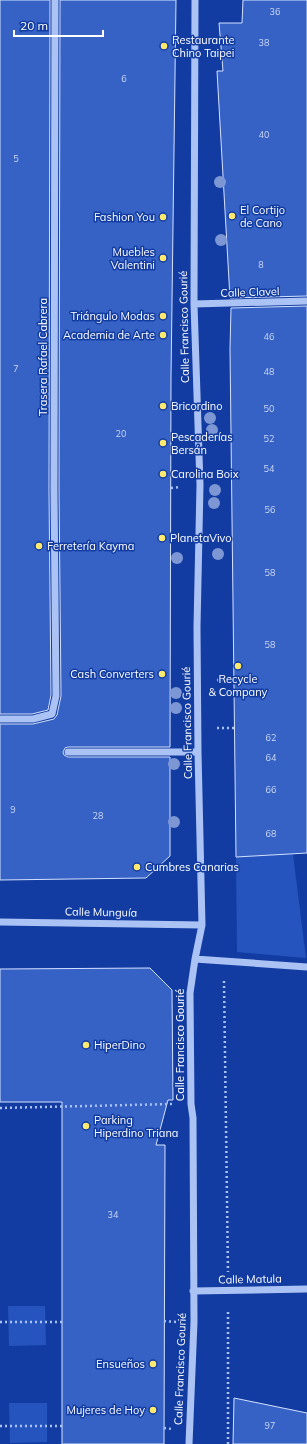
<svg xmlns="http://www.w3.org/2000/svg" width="307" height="1444" font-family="Mulish,sans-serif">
<rect width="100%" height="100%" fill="#123ca1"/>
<path fill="#2554bf" d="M293 854 306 958 237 952 236 857Z
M8 1306H45L46 1345 9 1346Z
M9 1403H47V1442L10 1443Z"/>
<path fill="#3662c6" stroke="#d4e1fe" d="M0 0H50L49 490 51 695 48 710 32 714H0Z
M60 0H176L171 377 170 747H68L65 748 63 752 64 755 68 757H170V856L146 878 0 880V724H33L54 719 57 715 61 696 59 490Z
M243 0H307V296L230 298 217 71H223L219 23H242Z
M307 306V853L236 857 230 349 231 308Z
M150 968 172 990 173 1100H168L156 1145H165L164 1444H62V1102H0V969Z
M234 1398 307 1413V1444H233Z"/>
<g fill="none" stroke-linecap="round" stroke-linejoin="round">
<path stroke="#abc2f5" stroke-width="2.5" stroke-dasharray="2 3" stroke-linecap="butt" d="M171 488 181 487
M217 680H234
M217 728H234
M224 981 228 1272
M0 1108 172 1104
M164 1321 176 1322
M0 1322H62
M0 1426H62
M164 1428 172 1429
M228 1444V1309"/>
<path stroke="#abc2f5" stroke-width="7" d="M194 304 307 301
M0 719H33L52 714 56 696 54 490 55 0
M68 752H198
M0 922 202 925
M195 959 307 967
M193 1291 307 1289
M189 1444 194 1322 193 1118 191 1104 190 993 195 959 202 925 198 752 197 627 200 485 194 304 195 0"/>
</g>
<g fill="#7d97d4">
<circle cx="220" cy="182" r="6"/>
<circle cx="221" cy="240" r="6"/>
<circle cx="210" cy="418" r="6"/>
<circle cx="212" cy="430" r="6"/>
<circle cx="215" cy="490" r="6"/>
<circle cx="214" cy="503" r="6"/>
<circle cx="218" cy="554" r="6"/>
<circle cx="177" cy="558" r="6"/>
<circle cx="176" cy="693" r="6"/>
<circle cx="176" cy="708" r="6"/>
<circle cx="174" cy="764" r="6"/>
<circle cx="174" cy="822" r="6"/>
</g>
<g fill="#ffea6f" stroke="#123ca1" stroke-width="1.5">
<circle cx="164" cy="46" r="4"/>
<circle cx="232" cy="216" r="4"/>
<circle cx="163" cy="217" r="4"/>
<circle cx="163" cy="258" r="4"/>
<circle cx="163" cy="316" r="4"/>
<circle cx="163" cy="335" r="4"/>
<circle cx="163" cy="406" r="4"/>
<circle cx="163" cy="443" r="4"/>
<circle cx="163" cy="474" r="4"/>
<circle cx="162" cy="538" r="4"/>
<circle cx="39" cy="546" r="4"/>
<circle cx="238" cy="666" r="4"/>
<circle cx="162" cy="674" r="4"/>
<circle cx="137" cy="867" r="4"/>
<circle cx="86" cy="1045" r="4"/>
<circle cx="86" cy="1126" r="4"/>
<circle cx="153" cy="1364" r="4"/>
<circle cx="153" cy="1410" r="4"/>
</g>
<g text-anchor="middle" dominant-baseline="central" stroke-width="3" stroke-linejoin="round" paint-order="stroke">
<g font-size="9" fill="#cdd8f1">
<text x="275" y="11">36</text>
<text x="264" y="42">38</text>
<text x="124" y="78">6</text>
<text x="264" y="134">40</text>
<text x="16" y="158">5</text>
<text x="261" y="264">8</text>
<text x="269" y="336">46</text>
<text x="16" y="368">7</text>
<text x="269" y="371">48</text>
<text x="269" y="408">50</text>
<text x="121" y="433">20</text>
<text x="269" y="438">52</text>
<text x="269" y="468">54</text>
<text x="270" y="509">56</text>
<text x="270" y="572">58</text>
<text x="270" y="644">58</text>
<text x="271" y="737">62</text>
<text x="271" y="757">64</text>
<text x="271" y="789">66</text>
<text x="13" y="809">9</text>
<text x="98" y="815">28</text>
<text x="271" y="833">68</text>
<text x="113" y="1214">34</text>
<text x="270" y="1425">97</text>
</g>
<g font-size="11" fill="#fff" stroke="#123ca1" text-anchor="start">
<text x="172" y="40">Restaurante<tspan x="172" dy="13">Chino Taipei</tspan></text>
<text x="240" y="210">El Cortijo<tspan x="240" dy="13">de Cano</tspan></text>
<text x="155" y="217" text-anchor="end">Fashion You</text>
<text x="155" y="252" text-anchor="end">Muebles<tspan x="155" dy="13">Valentini</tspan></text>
<text x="155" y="316" text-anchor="end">Triángulo Modas</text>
<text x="155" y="335" text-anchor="end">Academia de Arte</text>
<text x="171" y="406">Bricordino</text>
<text x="171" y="437">Pescaderías<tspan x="171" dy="13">Bersán</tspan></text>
<text x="171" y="474">Carolina Boix</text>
<text x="170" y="538">PlanetaVivo</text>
<text x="47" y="546">Ferretería Kayma</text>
<text x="154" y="674" text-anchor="end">Cash Converters</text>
<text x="238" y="679" text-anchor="middle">Recycle<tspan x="238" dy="13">&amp; Company</tspan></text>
<text x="145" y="867">Cumbres Canarias</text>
<text x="94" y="1045">HiperDino</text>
<text x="94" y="1120">Parking<tspan x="94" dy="13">Hiperdino Triana</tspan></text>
<text x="145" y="1364" text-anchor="end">Ensueños</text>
<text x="145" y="1410" text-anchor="end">Mujeres de Hoy</text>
</g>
<g font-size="11" fill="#fff" stroke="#123ca1">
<text transform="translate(250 292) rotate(-2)">Calle Clavel</text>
<text transform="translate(184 327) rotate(-91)">Calle Francisco Gourié</text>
<text transform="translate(43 357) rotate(-90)">Trasera Rafael Cabrera</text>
<text transform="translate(187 723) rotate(-91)">Calle Francisco Gourié</text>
<text transform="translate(101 912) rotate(1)">Calle Munguía</text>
<text transform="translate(180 1045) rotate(-90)">Calle Francisco Gourié</text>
<text transform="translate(250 1279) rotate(-1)">Calle Matula</text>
<text transform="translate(180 1369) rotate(-88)">Calle Francisco Gourié</text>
</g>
</g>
<path d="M14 30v6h89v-6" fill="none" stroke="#ffffff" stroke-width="2"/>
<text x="20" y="30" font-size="12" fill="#ffffff" stroke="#123ca1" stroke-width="3" paint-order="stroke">20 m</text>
</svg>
